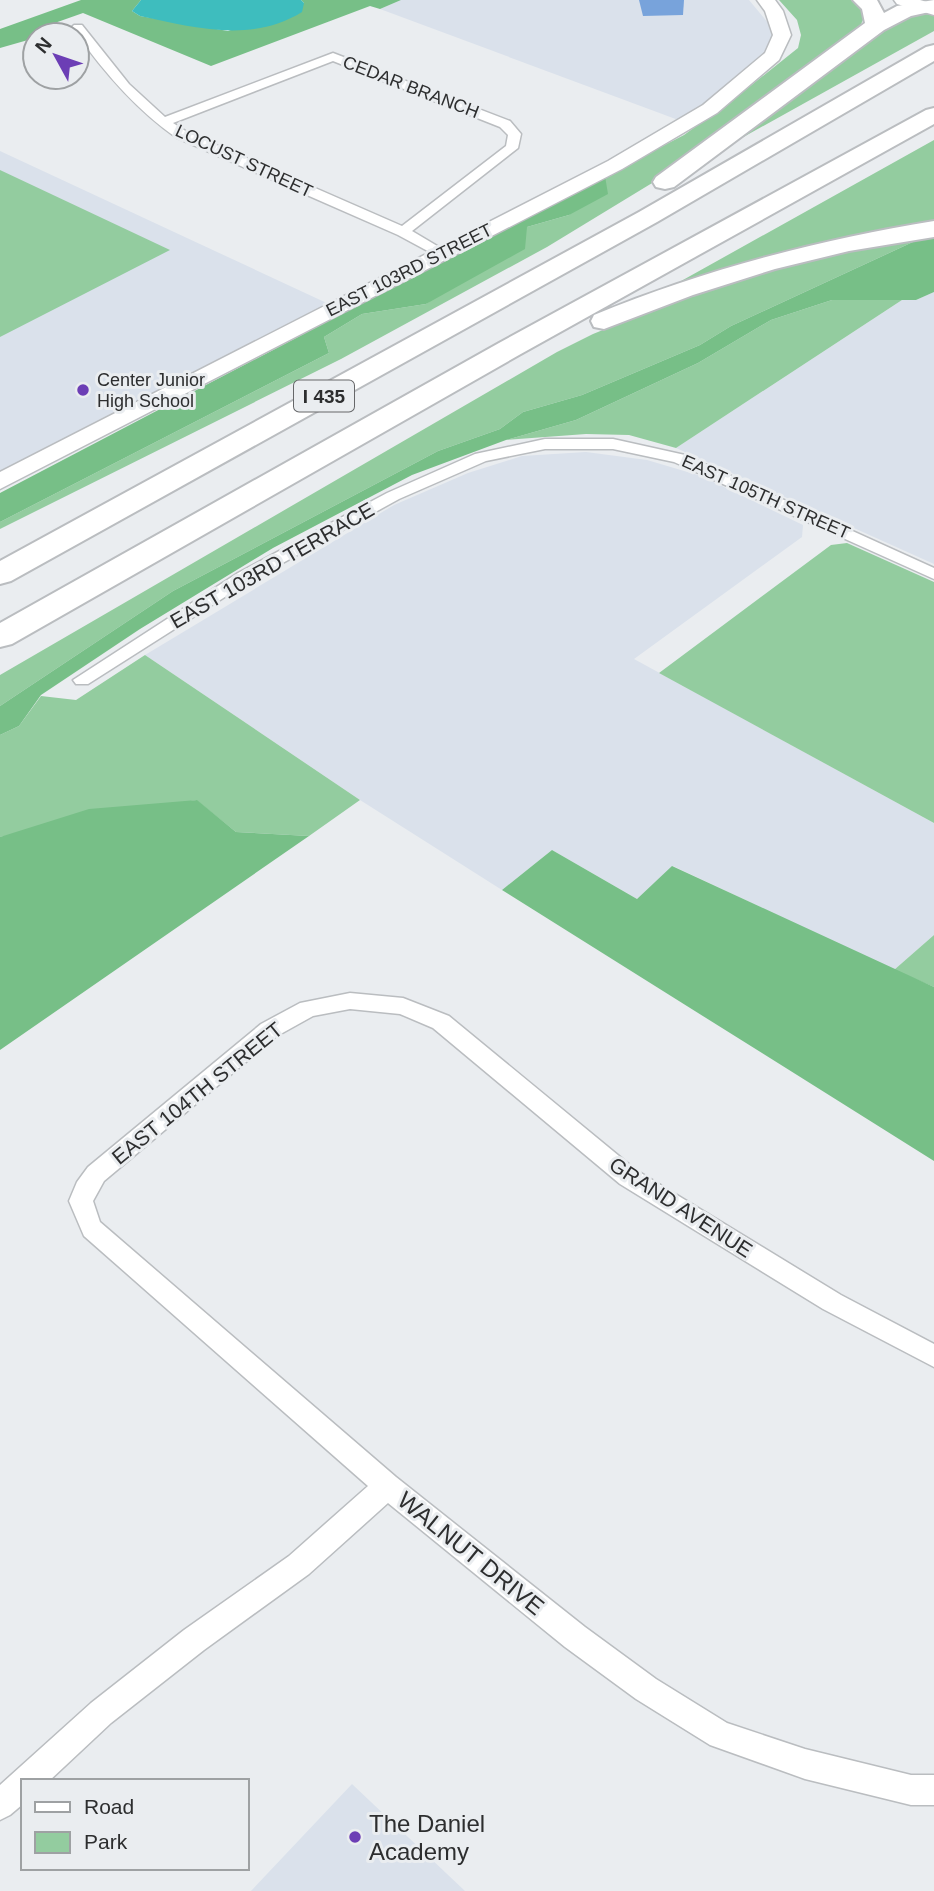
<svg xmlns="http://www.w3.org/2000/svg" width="934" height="1891" font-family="Helvetica,sans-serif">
<rect width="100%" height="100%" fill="#eaedf0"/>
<path fill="#dae1eb" d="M401 0H749L769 24 773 36 764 57 712 100 681 121 380 9Z
M0 151 331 305 0 476Z
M934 292V564L676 448 902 300H916Z
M586 452 647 460 701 476 803 525 802 537 634 659 934 823V935L894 970 673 866 637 899 552 850 502 890 360 800 145 655 394 505 468 473 522 456Z
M352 1784 465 1891H251Z"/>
<path fill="#93cc9f" d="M779 0H856L866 13 858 31 737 117 662 177 547 247 341 359 0 529V522L329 353 324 337 362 314 426 304 527 227 569 215 605 176 684 135 739 95 798 48 801 35 797 20Z
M926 14 934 15V31L722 149 883 30 912 15Z
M934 140V221L887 228 665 290Z
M0 170 170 250 0 337Z
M928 235 731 326 700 345 582 395 523 412 500 429 438 451 173 591 0 706V675L557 352 593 334 677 300 790 263Z
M832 300H902L676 448 629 435 586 434 506 440 576 420 698 363 771 320Z
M847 543 934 582V823L659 673 831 545Z
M145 655 360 800 309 836 236 832 196 800 0 837V735L19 726 41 696 76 700Z
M934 935V987L894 970Z"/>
<path fill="#77bf87" d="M81 0H141L132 11 140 16 228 31 304 3 301 0H401L380 9 370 6 211 66 83 13 49 25 51 34 35 35V38L0 48V29Z
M605 176 608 194 569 215 527 227 525 249 426 304 362 314 324 337 329 353 0 522V493Z
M928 235H934V292L916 300H832L771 320 698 363 576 420 506 440 412 475 273 548 140 629 41 695 19 726 0 735V706L173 591 438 451 500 429 523 412 582 395 700 345 731 326Z
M197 800 236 832 309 836 0 1050V837L89 809Z
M552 850 637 899 672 866 934 987V1161L502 890Z"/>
<path fill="#3ebdbe" d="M141 0H301L304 3 302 12C252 43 195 28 140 16L132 11Z"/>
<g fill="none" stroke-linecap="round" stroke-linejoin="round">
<g stroke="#babdc0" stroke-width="3">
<path id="street" d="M74 25H82L129 84 165 117 333 53 510 121 521 134 518 148 412 231 449 253 447 256H437L398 235 177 138C135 109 102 70 72 27ZM333 61 500 127 508 135 506 146 402 226 187 132 173 123Z
M545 439H613L685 455 934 568V579L674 462 613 449H545L486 461 399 499 250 581 88 684H76L73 680 238 573 387 493 475 454Z
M350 993 403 998 449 1016 636 1170 841 1295 934 1344V1367L823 1309 620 1184 433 1028 400 1014 350 1009 313 1016 277 1036 104 1181 93 1201 100 1222 396 1477 585 1627 656 1679 727 1723 805 1749 911 1775H934V1805H911L805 1779 710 1745 636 1699 565 1647 388 1503 309 1574 204 1650 111 1723 49 1781H23V1804L10 1815 0 1820V1785L91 1703 184 1630 289 1556 368 1486 84 1236 69 1201 77 1182 88 1167 261 1024 300 1003Z"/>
</g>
<g stroke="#babdc0" stroke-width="3">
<path id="secondary" d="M757 0H775L783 11 791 35 779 60 717 113 622 169 0 489V472L608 161 703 105 765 53 773 35 765 11Z
M894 0H920L934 4V15L897 4Z"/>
</g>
<g stroke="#babdc0" stroke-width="4">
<path id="highway" d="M853 0H877L884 13 897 6 934 0V11L911 16 884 30 674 187 665 189 656 187 653 182 656 177 865 23 862 9Z
M934 45V61L657 222 11 581 0 584V561L639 212 926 47Z
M934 108V124L519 355 12 644 0 647V623L499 343 926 110Z
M934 221V237L849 251 775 269 693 295 604 329 594 327 591 321 594 315C704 270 817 240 934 221Z"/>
</g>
<use href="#street" fill="#fff" fill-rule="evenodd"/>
<use href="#secondary" fill="#fff" fill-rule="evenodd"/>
<use href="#highway" fill="#fff" fill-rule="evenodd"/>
</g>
<path fill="#78a3db" d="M639 0H684L683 15 643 16Z"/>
<g fill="#6c3eb5" stroke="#eaedf0" stroke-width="2.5">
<circle cx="83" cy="390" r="7"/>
<circle cx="355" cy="1837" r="7"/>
</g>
<g text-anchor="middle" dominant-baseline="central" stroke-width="6" stroke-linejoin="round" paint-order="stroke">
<g font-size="18" fill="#2d2e2f" stroke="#eaedf0">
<text transform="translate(411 87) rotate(21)">CEDAR BRANCH</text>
<text transform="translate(244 161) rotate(25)">LOCUST STREET</text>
<text transform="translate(409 270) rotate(-27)">EAST 103RD STREET</text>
<text transform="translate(766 497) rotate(24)">EAST 105TH STREET</text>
</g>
<g font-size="18" fill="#2d2e2f" stroke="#eaedf0" text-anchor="start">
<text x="97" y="380">Center Junior<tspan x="97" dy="21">High School</tspan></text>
</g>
<rect fill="#eaedf0" stroke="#666769" stroke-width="2" x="294" y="380.5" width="60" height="31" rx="5"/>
<g font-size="19" font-weight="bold" fill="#2d2e2f">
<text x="324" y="396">I 435</text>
</g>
<g font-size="21" fill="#2d2e2f" stroke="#eaedf0">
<text transform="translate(272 565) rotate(-30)">EAST 103RD TERRACE</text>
<text transform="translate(197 1093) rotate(-39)">EAST 104TH STREET</text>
<text transform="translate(681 1207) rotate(33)">GRAND AVENUE</text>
</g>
<g font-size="24" fill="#2d2e2f" stroke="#eaedf0">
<text transform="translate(471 1553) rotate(39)">WALNUT DRIVE</text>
</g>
<g font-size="24" fill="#2d2e2f" stroke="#eaedf0" text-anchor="start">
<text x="369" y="1823">The Daniel<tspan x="369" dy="28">Academy</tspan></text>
</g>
</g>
<rect x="21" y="1779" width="228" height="91" fill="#eaedf0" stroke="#9ea1a3" stroke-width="2"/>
<rect x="35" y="1802" width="35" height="10" fill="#ffffff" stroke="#9ea1a3" stroke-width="2"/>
<text x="84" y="1814" font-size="21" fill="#2d2e2f">Road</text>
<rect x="35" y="1832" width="35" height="21" fill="#93cc9f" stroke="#9ea1a3" stroke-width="2"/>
<text x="84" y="1849" font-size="21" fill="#2d2e2f">Park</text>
<g transform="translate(56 56) rotate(310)"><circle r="33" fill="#eaedf0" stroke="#9ea1a3" stroke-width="2"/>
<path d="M0-5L12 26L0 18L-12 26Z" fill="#6c3eb5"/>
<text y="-10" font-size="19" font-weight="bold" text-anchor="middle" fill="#2d2e2f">N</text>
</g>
</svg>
